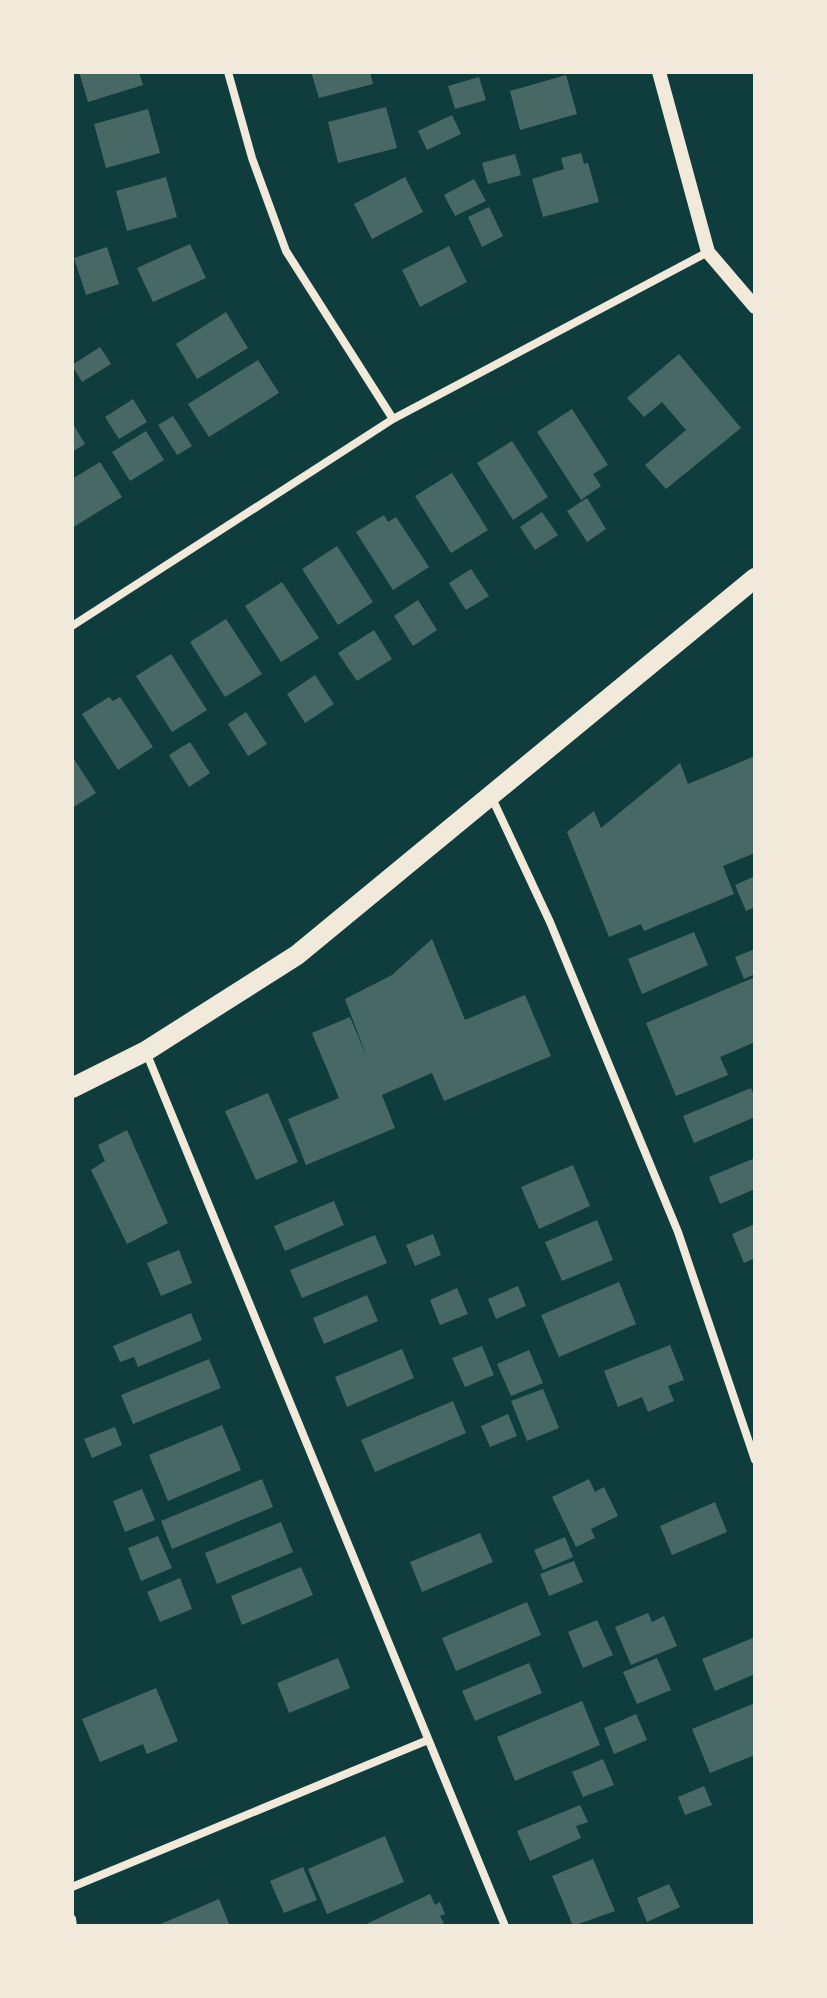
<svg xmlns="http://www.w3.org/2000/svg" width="827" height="1998" font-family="'Archivo Narrow',sans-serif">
<rect width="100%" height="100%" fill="#0f3d3e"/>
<path fill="#486865" d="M79 72H139L143 85 88 102Z
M311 72H370L373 84 319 98Z
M566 75 577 114 520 130 510 91Z
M479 77 486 100 455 109 448 86Z
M386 107 397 148 338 163 328 122Z
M148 109 160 153 106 168 94 124Z
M452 115 461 134 427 150 418 131Z
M581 153 584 164 588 163 599 202 543 217 532 179 564 169 561 158Z
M515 154 521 175 488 184 482 163Z
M166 177 177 217 127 231 116 191Z
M405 177 423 212 372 239 354 204Z
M474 179 486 201 455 216 444 195Z
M489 207 503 236 482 247 468 217Z
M190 244 206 278 153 302 137 268Z
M449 246 467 282 420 307 402 270Z
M107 247 119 284 86 295 74 258Z
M226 312 248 348 197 379 176 344Z
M100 347 111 364 82 382 72 365Z
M679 354 741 428 666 489 645 465 686 430 662 402 644 417 627 398Z
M258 360 279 393 209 437 188 404Z
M133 399 147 422 119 439 105 417Z
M572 409 608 465 593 474 601 486 581 500 537 432Z
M173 416 192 446 177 455 158 425Z
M72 422 85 444 72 452Z
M146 431 164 460 130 481 112 452Z
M512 441 548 497 513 520 477 463Z
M100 462 122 497 72 528V479Z
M452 473 488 530 451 553 415 496Z
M587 498 606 529 587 542 567 511Z
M542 512 558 535 535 550 520 527Z
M384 515 388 522 396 517 429 567 393 590 356 532Z
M337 546 373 602 338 625 302 569Z
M471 569 489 596 466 610 449 583Z
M282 582 319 638 281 662 245 606Z
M418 600 437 630 413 646 394 616Z
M226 619 262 674 225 697 190 642Z
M374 630 392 659 357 681 338 653Z
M171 654 207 710 172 732 136 676Z
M315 675 334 704 305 723 287 694Z
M109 697 113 701 120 697 153 747 118 770 82 714Z
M246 712 267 744 248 756 228 724Z
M190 742 210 773 189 787 169 755Z
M72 756 96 793 72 808Z
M755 756V853L723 866 734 894 644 931 641 924 609 937 567 832 594 811 601 828 680 763 688 784Z
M755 876V907L746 911 735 885Z
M694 932 708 965 642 994 628 959Z
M432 939 465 1020 525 995 551 1056 444 1101 432 1073 382 1095 395 1128 306 1165 288 1119 339 1098 312 1033 350 1017 368 1060 345 999 392 975Z
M755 949V974L744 979 735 957Z
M755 977V1042L720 1057 728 1075 676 1096 646 1023Z
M751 1088 755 1098V1117L694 1143 683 1116Z
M268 1093 298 1162 256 1180 225 1111Z
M127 1130 168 1223 127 1244 91 1170 105 1161 98 1145Z
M755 1158V1189L720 1204 709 1177Z
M573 1165 590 1206 539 1229 521 1187Z
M334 1201 344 1225 285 1251 274 1226Z
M597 1220 613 1260 562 1281 545 1242Z
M755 1224V1258L744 1263 732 1234Z
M433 1234 441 1255 415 1266 406 1245Z
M375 1235 387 1263 302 1298 290 1270Z
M179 1250 192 1283 161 1296 147 1263Z
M619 1282 636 1324 559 1357 541 1315Z
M518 1286 526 1306 496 1319 488 1299Z
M457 1288 468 1314 440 1325 430 1300Z
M367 1295 378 1321 324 1344 313 1318Z
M191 1313 202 1340 138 1367 134 1357 120 1362 113 1346Z
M670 1345 684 1380 668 1386 674 1401 648 1412 642 1397 618 1407 604 1371Z
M482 1346 494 1375 465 1387 452 1358Z
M402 1349 414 1378 347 1407 335 1377Z
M529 1350 543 1383 511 1396 497 1364Z
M209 1359 221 1388 133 1424 121 1395Z
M543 1389 559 1428 527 1441 511 1401Z
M453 1401 466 1433 375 1472 361 1440Z
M508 1414 517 1436 490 1447 481 1426Z
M222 1425 241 1470 168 1501 149 1455Z
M115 1427 122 1445 92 1458 84 1439Z
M262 1479 273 1507 172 1549 161 1521Z
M589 1479 595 1492 604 1487 618 1516 591 1529 595 1538 576 1547 552 1497Z
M142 1489 155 1520 125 1532 113 1501Z
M715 1502 727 1532 672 1555 660 1526Z
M281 1522 293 1552 217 1584 205 1553Z
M480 1533 493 1562 422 1592 410 1562Z
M158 1536 172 1568 141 1581 128 1548Z
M565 1537 573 1557 543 1570 534 1550Z
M574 1561 583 1582 549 1596 540 1574Z
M301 1567 313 1595 242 1625 231 1596Z
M180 1578 192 1609 160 1622 147 1592Z
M527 1602 541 1635 456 1671 442 1638Z
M648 1613 652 1622 664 1616 677 1646 631 1665 615 1627Z
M597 1620 613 1655 583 1668 568 1632Z
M755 1637V1674L715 1691 702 1659Z
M338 1658 350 1688 289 1713 277 1683Z
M657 1658 671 1690 637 1704 623 1672Z
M529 1663 542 1693 475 1721 462 1691Z
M156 1688 178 1741 147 1754 143 1744 100 1762 82 1719Z
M582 1701 600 1745 515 1781 497 1737Z
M755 1703V1755L710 1773 692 1729Z
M636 1714 647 1740 614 1754 604 1728Z
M603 1759 614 1785 583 1797 572 1772Z
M704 1786 712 1805 685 1815 678 1797Z
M580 1805 588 1822 576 1826 581 1838 530 1861 517 1831Z
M385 1836 404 1882 327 1914 308 1869Z
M593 1859 615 1911 573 1926 552 1876Z
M303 1867 317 1900 284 1913 270 1881Z
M669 1884 680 1907 647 1922 637 1898Z
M430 1894 435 1905 440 1902 445 1914 440 1916 444 1923 438 1926H362Z
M219 1899 230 1926H156Z"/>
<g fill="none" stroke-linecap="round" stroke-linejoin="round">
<path stroke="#f1e9da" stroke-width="8" d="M228 72 252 158 286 251 393 419
M72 626 393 419 708 252
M491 796 550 922 678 1232 755 1460
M146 1052 505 1926
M72 1887 428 1740
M72 1919 73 1926"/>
<path stroke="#f1e9da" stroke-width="14" d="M659 72 708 252 755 307"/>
<path stroke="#f1e9da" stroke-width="20" d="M72 1088 146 1051 297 955 755 578"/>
</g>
<rect width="827" height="1998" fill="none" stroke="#f1e9da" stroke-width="148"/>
</svg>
